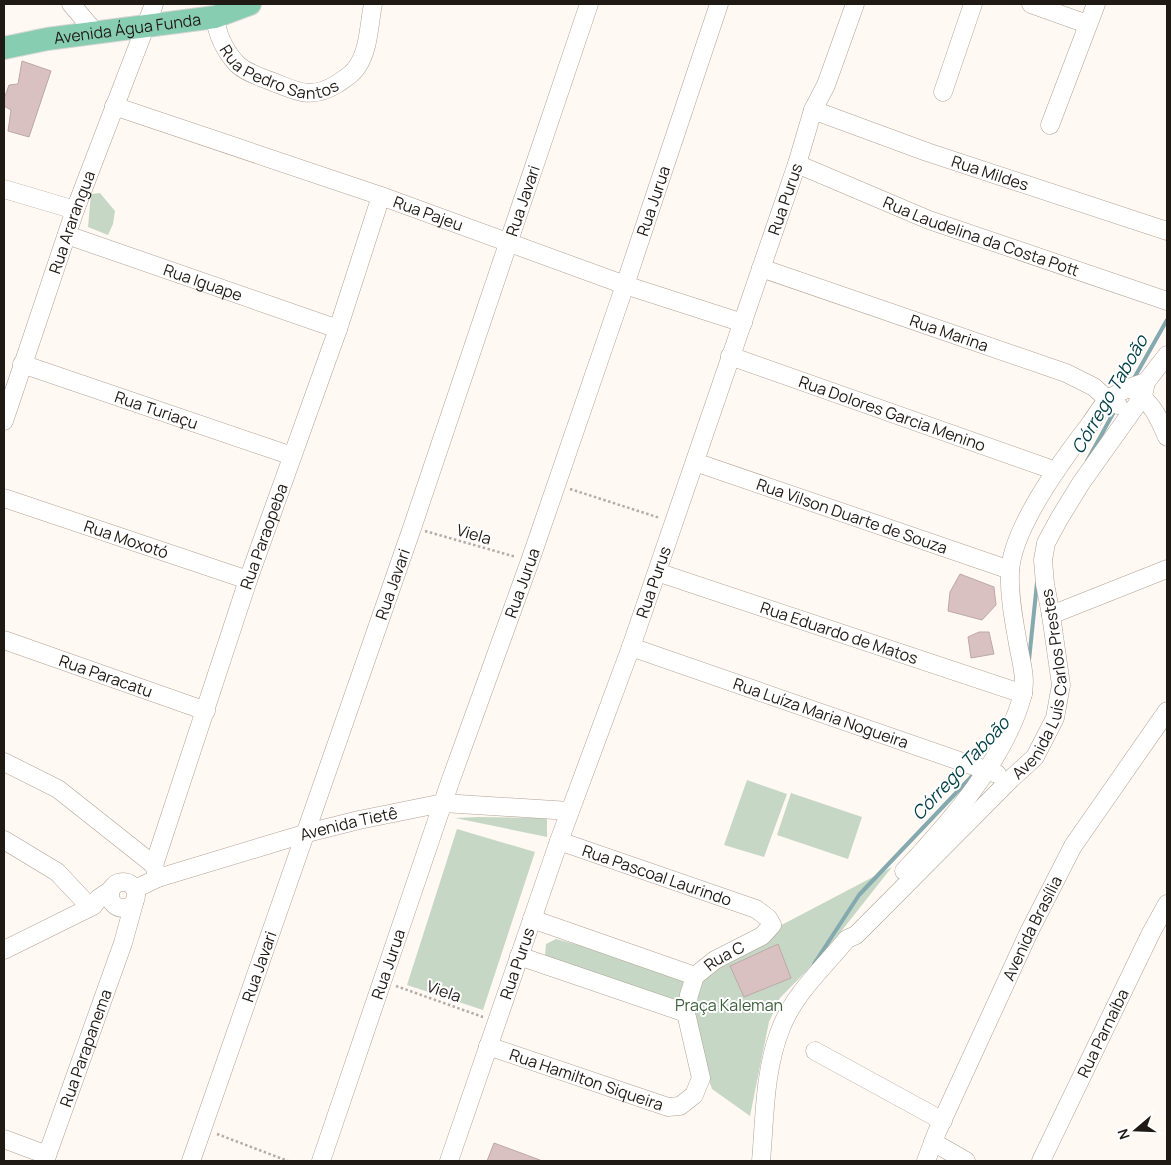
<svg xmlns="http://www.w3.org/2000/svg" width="1171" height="1165" font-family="Manrope,sans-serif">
<rect width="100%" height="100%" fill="#fff8f3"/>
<path fill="#c6d8c5" d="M100 193 115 211 113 224 108 235 88 227 91 194Z
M747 780 787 794 764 857 724 845Z
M791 793 862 817 848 859 777 835Z
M478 817 547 818V837L455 818Z
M457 829 535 852 483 1010 407 985Z
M892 867 824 953 780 998 769 1022 750 1116 712 1089 686 1013 545 956 546 944 556 939 695 976 726 954Z"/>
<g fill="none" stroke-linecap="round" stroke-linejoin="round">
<path stroke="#84a9ae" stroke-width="4" d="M1133 380 1167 320
M1087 461 1115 410
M1029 660 1037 583
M814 964 859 895 975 773"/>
</g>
<path fill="#d8c1c0" stroke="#bea8a7" d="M22 61 51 71 29 137 8 131 11 110 4 106V99L9 85 18 84Z
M960 574 994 587 996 605 982 620 948 611 950 592Z
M979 632H989L994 654 971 658 968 637Z
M778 944 791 978 744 997 730 966Z
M494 1143 540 1160V1161H487Z"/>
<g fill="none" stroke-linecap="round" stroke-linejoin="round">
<g stroke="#b1a294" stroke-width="19">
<g id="minor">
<path d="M71 4 95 32"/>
<path d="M1031 4 1087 24"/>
<path id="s1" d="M215 17C217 34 225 51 237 64 245 72 258 76 268 80 295 90 309 101 337 84 344 79 352 75 357 67 369 50 369 24 373 4"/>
<path d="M943 92 973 4"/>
<path id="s2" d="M114 106 381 196 625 285 743 323"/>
<path id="s3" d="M813 110 927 152 1167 231"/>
<path d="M1050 125 1096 4"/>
<path id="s4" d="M797 164 929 220 1167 301"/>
<path d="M4 189 75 210"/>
<path id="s5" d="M67 235 338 329"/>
<path id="s6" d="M761 268 1066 373 1094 387 1108 400 1118 405"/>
<path id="s7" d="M730 356 1056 471"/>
<path id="s8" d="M22 364 292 456"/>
<path d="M1133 390C1153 404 1158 416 1167 437"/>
<path id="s9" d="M4 421 75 210 154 4"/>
<path id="s10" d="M695 462 1010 570"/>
<path id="s11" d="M4 498 248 580"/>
<path id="s12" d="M657 572 1023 694"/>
<path d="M1051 615 1167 569"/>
<path id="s13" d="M4 640 206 711"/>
<path id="s14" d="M631 647 997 774"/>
<path d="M4 762 58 789 154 865"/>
<path d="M4 840 57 872 90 907"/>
<path d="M904 871C949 823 1004 761 1022 697 1027 680 1021 661 1018 644 1014 621 1009 596 1010 573 1011 529 1063 459 1090 424 1096 416 1101 406 1108 400 1118 391 1133 386 1146 382"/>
<path id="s15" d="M158 878 154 865 248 580 338 329 381 196"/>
<circle cx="123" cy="895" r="13"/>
<path id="s16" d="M135 889 158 878 307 833 359 820 443 803 570 811"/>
<path d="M532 919 695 976"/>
<path d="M4 950 93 906 99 898 111 890"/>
<path d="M519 956 686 1013"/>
<path id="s17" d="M488 1046 668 1107 680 1106 694 1095 701 1078 686 1013 689 995 695 976 715 960 762 936 772 925 768 918 756 909 559 841"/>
<path d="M815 1051 943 1121"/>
<path d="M4 1139 47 1155"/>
<path d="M933 1142 966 1161"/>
<path id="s18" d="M45 1161 123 943 134 903"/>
<path id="s19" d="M191 1161 412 528 589 4"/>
<path id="s20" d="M321 1161 450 782 530 561 625 285 719 4"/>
<path id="s21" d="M449 1161 559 841 631 647 797 164 813 110 826 85 855 4"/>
<path id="s22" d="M761 1161C765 1117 764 1070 781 1028 794 994 824 967 847 939L856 935 1011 779 1035 757 1055 718 1061 685 1051 615 1045 584 1043 560 1046 543 1059 519 1081 483 1143 396 1146 382 1167 355"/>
<path id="s23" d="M926 1161 937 1132 1029 932 1073 846 1167 711"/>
<path id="s24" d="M1041 1161 1151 933 1167 904"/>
</g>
</g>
<g stroke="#d7d6d5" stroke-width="24">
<g id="major">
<path id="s25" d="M4 48 47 39 215 17 250 4"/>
</g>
</g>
<path stroke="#b3aca7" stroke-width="2.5" stroke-dasharray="2.5 2.5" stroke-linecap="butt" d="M570 489 660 518
M425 531 516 557
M396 986 483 1017
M217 1134 288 1161"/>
<use href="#minor" stroke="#fff" stroke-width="18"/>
<use href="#major" stroke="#86cdb1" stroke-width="22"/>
</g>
<g text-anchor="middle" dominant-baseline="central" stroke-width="4" stroke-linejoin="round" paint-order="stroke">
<g font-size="16" fill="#201a15" stroke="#fff">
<text stroke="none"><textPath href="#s25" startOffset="125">Avenida Água Funda</textPath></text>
<text stroke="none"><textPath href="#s1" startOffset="96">Rua Pedro Santos</textPath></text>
<text stroke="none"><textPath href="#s3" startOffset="188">Rua Mildes</textPath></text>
<text stroke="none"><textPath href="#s19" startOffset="1016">Rua Javari</textPath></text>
<text stroke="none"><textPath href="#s20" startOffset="1016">Rua Jurua</textPath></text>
<text stroke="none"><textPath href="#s21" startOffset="1019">Rua Purus</textPath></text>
<text stroke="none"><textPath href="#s2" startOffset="332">Rua Pajeu</textPath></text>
<text stroke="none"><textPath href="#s9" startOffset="210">Rua Ararangua</textPath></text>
<text stroke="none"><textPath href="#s4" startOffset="198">Rua Laudelina da Costa Pott</textPath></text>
<text stroke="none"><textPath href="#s5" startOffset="144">Rua Iguape</textPath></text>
<text stroke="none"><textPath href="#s6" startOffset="199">Rua Marina</textPath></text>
<text stroke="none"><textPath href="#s8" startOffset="142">Rua Turiaçu</textPath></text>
<text stroke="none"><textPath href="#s7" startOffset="172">Rua Dolores Garcia Menino</textPath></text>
<text stroke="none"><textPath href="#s10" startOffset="166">Rua Vilson Duarte de Souza</textPath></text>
<text transform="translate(474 534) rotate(16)">Viela</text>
<text stroke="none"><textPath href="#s15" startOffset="360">Rua Paraopeba</textPath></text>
<text stroke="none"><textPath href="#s11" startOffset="129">Rua Moxotó</textPath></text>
<text stroke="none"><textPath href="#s19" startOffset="611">Rua Javari</textPath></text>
<text stroke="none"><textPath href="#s20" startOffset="612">Rua Jurua</textPath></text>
<text stroke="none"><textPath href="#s21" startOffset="614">Rua Purus</textPath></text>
<text stroke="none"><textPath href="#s12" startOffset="192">Rua Eduardo de Matos</textPath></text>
<text stroke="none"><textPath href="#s13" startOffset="108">Rua Paracatu</textPath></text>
<text stroke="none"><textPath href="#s22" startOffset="582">Avenida Luís Carlos Prestes</textPath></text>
<text stroke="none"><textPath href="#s14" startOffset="201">Rua Luíza Maria Nogueira</textPath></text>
<text stroke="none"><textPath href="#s16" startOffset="224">Avenida Tietê</textPath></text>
<text transform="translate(657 875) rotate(19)">Rua Pascoal Laurindo</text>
<text stroke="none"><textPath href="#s23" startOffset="256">Avenida Brasília</textPath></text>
<text stroke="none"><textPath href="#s17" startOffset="379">Rua C</textPath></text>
<text stroke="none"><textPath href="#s21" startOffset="209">Rua Purus</textPath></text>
<text stroke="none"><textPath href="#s20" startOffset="208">Rua Jurua</textPath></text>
<text stroke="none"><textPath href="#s19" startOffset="206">Rua Javari</textPath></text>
<text transform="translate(444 991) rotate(19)">Viela</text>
<text stroke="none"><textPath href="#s24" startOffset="142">Rua Parnaíba</textPath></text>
<text stroke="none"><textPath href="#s18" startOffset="120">Rua Parapanema</textPath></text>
<text stroke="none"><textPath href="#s17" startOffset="104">Rua Hamilton Siqueira</textPath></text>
</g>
<g font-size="16" fill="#3c5f3b" stroke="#fff">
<text x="729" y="1005">Praça Kaleman</text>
</g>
<g font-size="18" font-style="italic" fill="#034147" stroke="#fff">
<text transform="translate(1109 394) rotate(-60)">Córrego Taboão</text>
<text transform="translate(960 768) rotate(-47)">Córrego Taboão</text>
</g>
</g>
<rect width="1171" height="1165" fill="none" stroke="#201a15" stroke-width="10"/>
<g transform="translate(1136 1130) rotate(251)" stroke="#ffffff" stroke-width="4" paint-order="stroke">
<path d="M0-4L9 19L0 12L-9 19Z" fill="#201a15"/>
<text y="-8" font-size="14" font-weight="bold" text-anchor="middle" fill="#201a15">N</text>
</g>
</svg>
